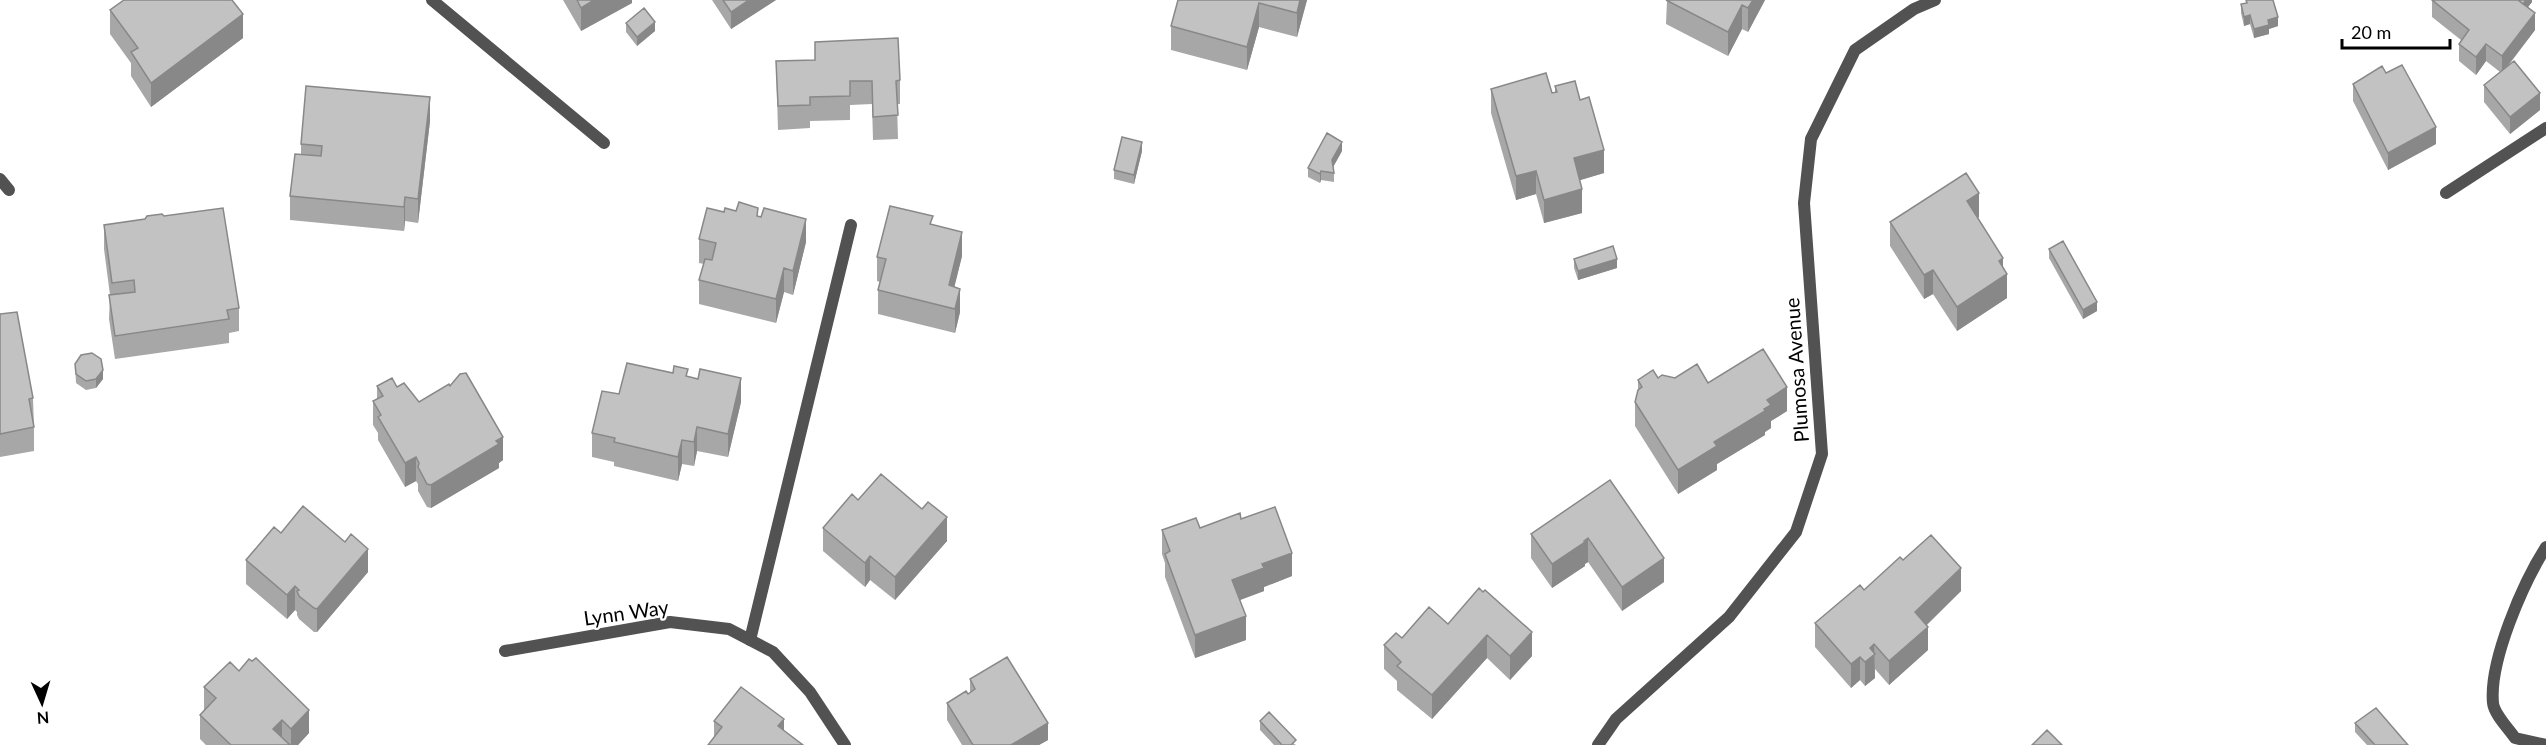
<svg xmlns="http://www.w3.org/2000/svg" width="2546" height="745" font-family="Lato,sans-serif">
<rect width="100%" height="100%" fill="#fff"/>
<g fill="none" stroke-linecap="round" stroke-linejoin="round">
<path stroke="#525252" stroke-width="12" d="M2446 193 2546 128
M2546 547C2523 583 2489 661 2493 703 2494 714 2509 729 2515 738L2546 745
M750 640 851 225"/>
<path stroke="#525252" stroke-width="12" d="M432 0 604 143
M0 179 9 190
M505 651 670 622 729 629 773 652 810 692 845 745
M1598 745 1616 719 1729 617 1796 532 1822 454 1804 203 1811 139 1855 50 1914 9 1935 0"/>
</g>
<path fill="#a7a7a7" d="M563 0H632V3L581 31Z
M712 0H776L731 29Z
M1178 0H1307L1297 37 1259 27 1247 70 1171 50V26Z
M1667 0H1765L1748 32 1742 29 1728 56 1666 24Z
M2246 0 2278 26 2269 29V34L2254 38 2250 24 2244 26 2241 13V4L2246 3Z
M2432 0H2532V2L2528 7 2535 30 2508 66 2540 110 2510 134 2484 102V85L2500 72 2486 61 2476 75 2459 61V44L2461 40 2432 17Z
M110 10 243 38 151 107 131 76V63L110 34Z
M626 23 655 31 637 46 626 32Z
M815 42 900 80V104H897L898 139 873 140 872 104 850 105V120L810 121V128L778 130 776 61 815 60Z
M2386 73 2436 144 2388 170 2353 101V84Z
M1555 86 1580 100 1604 173 1580 180 1582 213 1544 223 1536 194 1516 200 1491 113V89L1552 93 1555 92Z
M430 121 418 223 405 221 404 231 290 220V196L301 155V144Z
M1142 151 1134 184 1114 179V170Z
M1342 151 1333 167 1334 173V182L1321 180 1320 183 1308 177V168Z
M724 212 758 217 806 242 793 295 784 292 776 323 699 304V280L704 264 699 263V239Z
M1979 217 1978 218 2003 268 2007 298 1957 331 1933 294 1924 299 1890 246V222Z
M104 225 239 308V331L229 333V343L115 359 109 319 110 295 104 249Z
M933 225 962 256 954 287 960 312 955 333 878 314V290L880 282 877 281V257Z
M2049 249 2097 311 2083 319 2049 258Z
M1574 259 1617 268 1578 280 1574 268Z
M0 314 33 398 34 427V451L0 457Z
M75 364 103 379 96 388 86 390 76 383Z
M688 376 741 402 728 457 697 451 694 466 682 464 678 481 614 466V462L592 457V433L619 394Z
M1658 378H1675L1708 383 1787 411 1771 421V428L1765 432V435L1717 464V470L1678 494 1635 426V402L1638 393V380Z
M377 386 397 387 419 402 503 460 499 463V468L431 508 427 507 418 491V484L416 481 405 487 378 440V433L373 425V401L377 399Z
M1610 480 1664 582 1622 611 1588 562 1585 564V566L1552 588 1531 558V534Z
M858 500 922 509 947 541 895 600 870 580 865 587 823 551V528Z
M1241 519 1292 576 1264 587V591L1240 600 1246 640 1195 658 1165 577V563L1162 554V530L1200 528Z
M281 533 368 572 317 632H314L299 619 297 615V612L295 610 287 619 246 584V560Z
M1903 560 1961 591 1927 625 1928 650 1889 685 1875 669V678L1865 686 1860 680 1851 688 1815 647V623L1864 590Z
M1483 592 1532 656 1510 680 1487 658 1432 719 1397 690V681L1384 669V645L1402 638 1448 624Z
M239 671 309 733 298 745H206L200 739V715L204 710V687Z
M970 679 1048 740 1039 745H962L947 720V703L970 693Z
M714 721 784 730 714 737Z
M1260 721 1296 745H1274L1260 730Z
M2355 723 2408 745H2367L2355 732Z"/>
<path fill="#888" d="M594 0H632V3L581 31V8Z
M749 0H776L731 29V12Z
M1300 0H1307L1297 37V13Z
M1753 0H1765L1748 32V8Z
M2526 0H2532V2L2520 17V8Z
M1259 3V27L1247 70V47Z
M1742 5V29L1728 56V32Z
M2535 13V30L2502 73V56Z
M243 14V38L151 107V83Z
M2250 15V24L2244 26V17Z
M2278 17V26L2269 29V34L2254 38V29L2268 20Z
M655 22V31L637 46V37Z
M2486 44V61L2476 75V57Z
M2540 93V110L2510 134V117Z
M430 97V121L418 223V199Z
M2436 127V144L2388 170V153Z
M1142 142V151L1134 184V175Z
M1342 142V151L1332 169V160Z
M1604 150V173L1574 182V158Z
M1321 171V180L1320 183V174Z
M1536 171V194L1516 200V176Z
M1582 189V213L1544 223V200Z
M1979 193V217L1967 225V201Z
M405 197V221L404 231V207Z
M806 219V242L793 295V271Z
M962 232V256L949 309V285Z
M2003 258V276L2007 274V298L1957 331V307L1999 261Z
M1617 259V268L1578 280V271Z
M784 268V292L776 323V299Z
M1933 270V294L1924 299V275Z
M960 289V312L955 333V309Z
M2097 302V311L2083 319V310Z
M103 370V379L96 388V379Z
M741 378V402L728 457V434Z
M1787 387V411L1771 421V428L1765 432V435L1717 464V470L1678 494V470L1714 442 1764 409 1767 400Z
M697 427V451L694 466V442Z
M503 437V460L499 463V468L431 508V485Z
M682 440V464L678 481V457Z
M416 457V481L405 487V463Z
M947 517V541L895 600V577Z
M1588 538V562L1585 564V566L1552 588V564Z
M368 549V572L317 632V609Z
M1292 553V576L1264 587V591L1232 603V580L1262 564Z
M870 556V580L865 587V563Z
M1664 558V582L1622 611V587Z
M1961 568V591L1915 636V612Z
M295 586V610L287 619V595Z
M1246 616V640L1195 658V635Z
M1928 627V650L1889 685V661Z
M1532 632V656L1510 680V656Z
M1487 635V658L1432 719V695Z
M1874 644 1875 678 1865 686V662L1870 648Z
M1860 657V680L1851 688V664Z
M309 710V733L298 745H291V729Z
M784 719V743L778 726Z
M282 720V744L273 729Z
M1048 723V740L1039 745H1011Z"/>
<path fill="#c2c2c2" stroke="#888" stroke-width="1.5" d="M124 0H232L243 14 151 83 131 52 138 48 110 10Z
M577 0H594L581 8Z
M723 0H749L731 12Z
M1178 0H1300L1297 13 1259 3 1247 47 1171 26Z
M1666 0H1753L1748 8 1742 5 1728 32Z
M2246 0H2273L2278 17 2268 20 2269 25 2254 29 2250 15 2244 17 2241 4 2247 3Z
M2432 0H2518L2535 13 2502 56 2486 44 2476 57 2459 44 2469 30Z
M2518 0H2526L2523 4Z
M644 8 655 22 637 37 626 23Z
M898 38 900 80 896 81 898 115 873 117 872 81H850V96L810 97V105L778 106 776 61 815 60V42Z
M2514 61 2540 93 2510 117 2484 85Z
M2402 65 2436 127 2388 153 2353 84 2382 66 2386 73Z
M1546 73 1552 93 1557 92 1555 86 1575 81 1580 100 1589 97 1604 150 1574 158 1582 189 1544 200 1536 171 1516 176 1491 89Z
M306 86 430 97 418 199 405 197 404 207 290 196 295 154 321 156 322 146 301 144Z
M1327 133 1342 142 1332 160 1334 173 1321 171 1320 174 1308 168Z
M1122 137 1142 142 1134 175 1114 170Z
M1966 173 1979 193 1967 201 2003 258 1999 261 2007 274 1957 307 1933 270 1924 275 1890 222Z
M739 202 758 208 757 216 761 217 764 208 806 219 793 271 784 268 776 299 699 280 705 259 712 260 716 243 699 239 707 208 724 212 725 208 736 211Z
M890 206 933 216 930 224 962 232 949 285 960 289 955 309 878 290 886 259 877 257Z
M223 208 239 308 227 310 229 319 115 336 109 295 135 292 134 280 112 283 104 225 145 219 147 216 162 214 164 216Z
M2063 241 2097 302 2083 310 2049 249Z
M1613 246 1617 259 1578 271 1574 259Z
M17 312 33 398 29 399 34 427 0 434V314Z
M1763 349 1787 387 1767 400 1771 405 1764 409 1765 411 1714 442 1717 446 1678 470 1635 402 1638 390 1642 387 1638 380 1653 370 1658 378 1662 375 1675 378 1697 364 1708 383Z
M92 353 101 359 103 370 96 379 86 381 76 374 75 364 81 355Z
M627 363 673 373 674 366 688 369 686 376 698 379 700 369 741 378 728 434 697 427 694 442 682 440 678 457 614 442 615 438 592 433 602 391 619 394Z
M466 373 503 437 496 441 499 444 431 485 427 484 418 467 419 463 416 457 405 463 378 417 381 415 373 401 383 396 377 386 392 378 397 387 404 383 419 402 449 384 450 386 460 374Z
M881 474 922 509 928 502 947 517 895 577 870 556 865 563 823 528 852 494 858 500Z
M1610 480 1664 558 1622 587 1588 538 1584 541 1585 542 1552 564 1531 534Z
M303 506 345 542 351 534 368 549 317 609 314 608 299 596 297 591 299 590 295 586 287 595 246 560 274 527 281 533Z
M1275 507 1292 553 1262 564 1264 568 1232 580 1246 616 1195 635 1165 554 1170 551 1162 530 1196 518 1200 528 1240 513 1241 519Z
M1931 535 1961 568 1915 612 1928 627 1889 661 1874 644 1870 648 1875 654 1865 662 1860 657 1851 664 1815 623 1860 585 1864 590 1900 557 1903 560Z
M1479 588 1483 592 1485 590 1532 632 1510 656 1487 635 1432 695 1397 666 1401 662 1384 645 1396 633 1402 638 1429 607 1448 624Z
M1007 657 1048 723 1011 745H973L947 703 966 691 968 694 975 689 970 679Z
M256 658 309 710 291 729 282 720 273 729 290 745H231L200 715 216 698 204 687 230 662 239 671 249 659 252 661Z
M741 687 784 719 778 726 803 745H708L722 727 714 721Z
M2376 708 2408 745H2375L2355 723Z
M1269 712 1296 740 1291 745H1282L1260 721Z
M2047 730 2062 745H2032Z"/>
<g text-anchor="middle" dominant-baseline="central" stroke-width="4.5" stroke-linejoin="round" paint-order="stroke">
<g font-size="20" fill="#000" stroke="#fff">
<text transform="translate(1796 370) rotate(-94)">Plumosa Avenue</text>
<text transform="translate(626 612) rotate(-8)">Lynn Way</text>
</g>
</g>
<g transform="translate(42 703) rotate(176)" stroke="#ffffff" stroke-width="4.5" paint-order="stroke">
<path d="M0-4.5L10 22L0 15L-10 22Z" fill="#000000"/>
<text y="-9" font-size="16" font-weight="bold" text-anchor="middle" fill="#000000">N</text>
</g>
<path d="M2342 39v9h108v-9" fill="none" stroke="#000000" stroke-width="3"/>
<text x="2351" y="39" font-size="18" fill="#000000" stroke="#ffffff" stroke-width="4.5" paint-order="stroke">20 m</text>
</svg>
